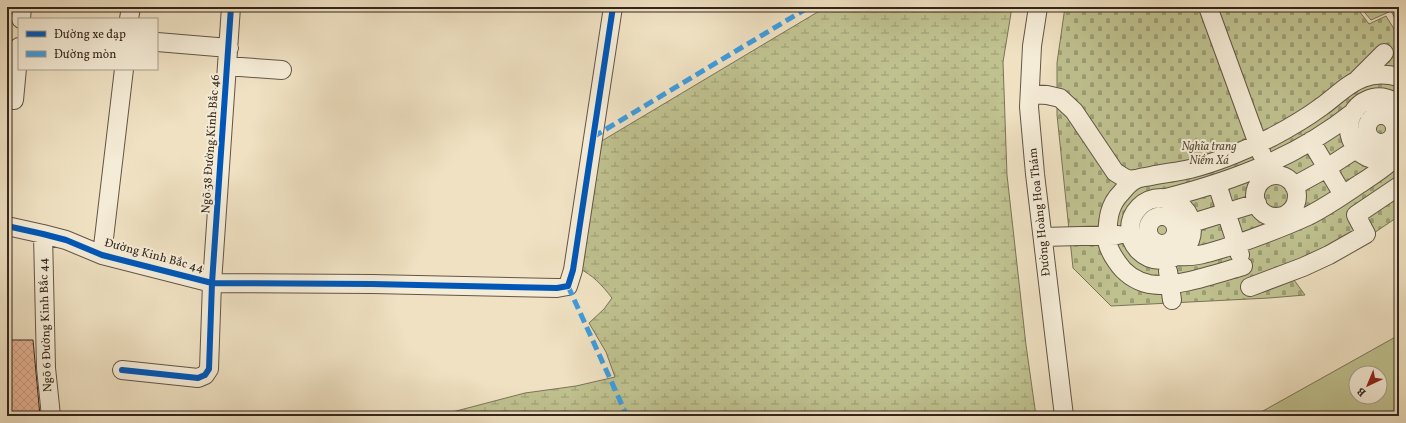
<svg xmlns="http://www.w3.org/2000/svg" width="1406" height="423" font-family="Vollkorn,serif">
<defs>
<pattern id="wetland-marsh" width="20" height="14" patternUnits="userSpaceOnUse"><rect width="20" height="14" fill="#bfc18f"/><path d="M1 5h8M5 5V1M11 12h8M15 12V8" fill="none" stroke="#9c9d74"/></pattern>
<pattern id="cemetery-stones" width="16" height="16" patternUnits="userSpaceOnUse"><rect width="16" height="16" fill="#bfc18f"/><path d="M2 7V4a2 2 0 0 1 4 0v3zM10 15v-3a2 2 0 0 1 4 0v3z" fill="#9c9d74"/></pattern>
<pattern id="building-cross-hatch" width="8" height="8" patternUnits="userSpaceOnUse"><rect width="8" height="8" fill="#e9b597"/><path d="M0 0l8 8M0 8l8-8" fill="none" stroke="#c89c82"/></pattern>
</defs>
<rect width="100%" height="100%" fill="#efe1c2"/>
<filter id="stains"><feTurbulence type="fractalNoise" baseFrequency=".005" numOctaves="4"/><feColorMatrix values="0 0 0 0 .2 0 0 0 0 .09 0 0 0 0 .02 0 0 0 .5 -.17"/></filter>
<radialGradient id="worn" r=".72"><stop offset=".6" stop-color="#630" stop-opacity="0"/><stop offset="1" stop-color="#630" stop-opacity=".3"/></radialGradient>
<path fill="url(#wetland-marsh)" stroke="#7a7456" d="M826 7H1012L1003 62 1007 175 1026 345 1036 416H437L525 393 576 386 615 377 606 352 589 323 604 309 612 298C602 285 593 275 578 268L600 142Z"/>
<path fill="url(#cemetery-stones)" stroke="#7a7456" d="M1065 7H1356L1369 24 1386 16 1399 37V216L1352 248 1294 280 1305 295 1269 298 1111 306 1073 268 1057 115V63Z"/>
<path fill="#bfc18f" stroke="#7a7456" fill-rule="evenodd" d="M1360 7H1399V26L1391 11 1371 20Z
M1399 335V416H1254ZM1356 373H1380V397H1356Z"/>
<path fill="url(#building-cross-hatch)" stroke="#34261c" d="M7 340H33L40 416H7Z"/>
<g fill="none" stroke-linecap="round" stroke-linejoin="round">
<g stroke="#635546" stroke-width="20">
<path id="minor" d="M1038 7 1032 46 1029 107 1035 174 1064 416
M1208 7 1262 155
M21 19 22 7
M129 19 131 7
M157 42 229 48
M227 66 282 70
M1358 79 1384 53
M1030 94 1047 95 1060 98 1074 111 1115 172 1128 180 1136 179
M14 100 19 47
M1367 129a14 14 0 1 1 28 0a14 14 0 1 1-28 0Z
M1311 141 1343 195
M1397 156C1349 176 1330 110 1373 98 1382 96 1392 99 1399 104
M1255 196a21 21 0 1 1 42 0a21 21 0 1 1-42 0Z
M1217 184 1240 255
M1294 186 1327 168 1356 149
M1130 229a31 31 0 1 1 62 0a31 31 0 1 1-62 0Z
M1166 198C1236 180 1297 157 1355 111
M1148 230a14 14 0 1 1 28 0a14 14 0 1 1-28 0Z
M1192 223 1257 203
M7 226 43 234 66 240 102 255 212 283 372 284 557 288 568 286 573 270 613 7
M43 234 46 368 51 416
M1043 237 1118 235
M102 255 124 69
M1178 256C1196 258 1214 251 1231 246 1257 237 1284 227 1308 216 1326 207 1342 196 1358 185 1372 176 1385 168 1397 156
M1243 266C1218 273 1174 289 1149 284 1136 281 1124 273 1117 262 1112 255 1107 247 1107 238 1108 221 1108 206 1121 193 1125 188 1131 181 1137 179 1141 177 1147 177 1151 176 1164 173 1177 172 1190 169 1218 162 1246 150 1272 137 1289 128 1306 118 1321 107 1334 98 1348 83 1363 78 1375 73 1387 74 1399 77
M1168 271 1172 300
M1250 287 1303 267 1329 255 1366 234 1356 215 1399 186
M122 370 198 378 205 375 209 369 212 283 231 7"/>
</g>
<use href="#minor" stroke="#f5ecd7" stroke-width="18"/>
<path stroke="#3e9cdf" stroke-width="5" stroke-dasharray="10 5" stroke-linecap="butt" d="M593 137 809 7
M568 286 627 416"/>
<g stroke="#f5ecd7" stroke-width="8">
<path id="cycleway" d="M7 226 43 234 66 240 102 255 212 283 372 284 557 288 568 286 573 270 613 7
M122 370 198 378 205 375 209 369 212 283 231 7"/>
</g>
<use href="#cycleway" stroke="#0057b8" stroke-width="6"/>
</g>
<g text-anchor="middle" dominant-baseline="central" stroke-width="4" stroke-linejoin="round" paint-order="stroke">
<g font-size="12" fill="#34261c" stroke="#f5ecd7">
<text transform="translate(211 144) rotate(-86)">Ngõ 38 Đường Kinh Bắc 46</text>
<text transform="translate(1040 212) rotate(-96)">Đường Hoàng Hoa Thám</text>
<text transform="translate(154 256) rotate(15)">Đường Kinh Bắc 44</text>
<text transform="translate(46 325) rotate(-92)">Ngõ 6 Đường Kinh Bắc 44</text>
</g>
<g font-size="12" font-style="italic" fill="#574d39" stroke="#f5ecd7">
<text x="1209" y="147">Nghĩa trang<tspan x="1209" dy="14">Niềm Xá</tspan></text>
</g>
</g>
<rect width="1406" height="423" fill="none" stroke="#efe1c2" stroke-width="24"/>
<rect x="8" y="8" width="1390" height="407" fill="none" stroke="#34261c" stroke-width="2"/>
<rect x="12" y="12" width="1382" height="399" fill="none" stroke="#34261c"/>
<rect x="18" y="18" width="140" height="52" fill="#f5ecd7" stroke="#a89d8c"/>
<rect x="26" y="31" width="20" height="6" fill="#0057b8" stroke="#a89d8c"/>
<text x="54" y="38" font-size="12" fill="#34261c">Đường xe đạp</text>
<rect x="26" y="51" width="20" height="6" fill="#3e9cdf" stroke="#a89d8c"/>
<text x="54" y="58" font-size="12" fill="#34261c">Đường mòn</text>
<g transform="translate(1368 385) rotate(224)"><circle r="19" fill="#f5ecd7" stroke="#a89d8c"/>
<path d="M0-3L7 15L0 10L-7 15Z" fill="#8f2418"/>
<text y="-6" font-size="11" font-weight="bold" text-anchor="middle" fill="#34261c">B</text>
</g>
<rect width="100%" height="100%" filter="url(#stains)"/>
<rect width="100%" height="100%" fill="url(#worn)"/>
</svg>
